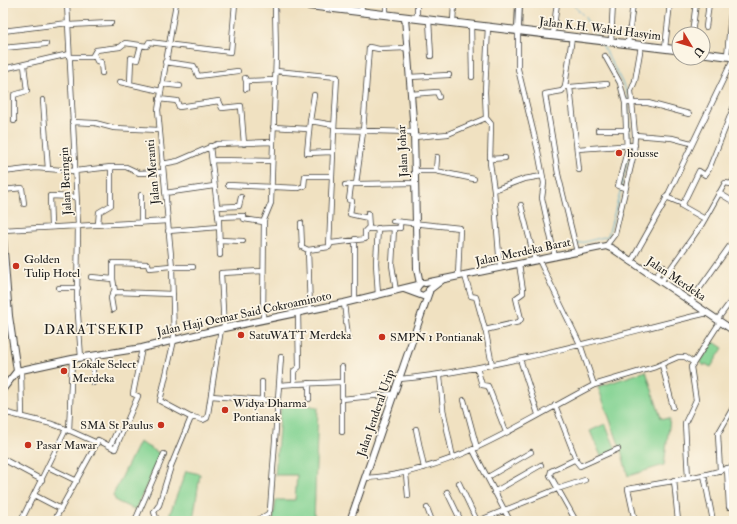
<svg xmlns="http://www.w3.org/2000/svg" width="737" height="524" font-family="'IM FELL Double Pica',serif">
<rect width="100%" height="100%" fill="#fcf5e5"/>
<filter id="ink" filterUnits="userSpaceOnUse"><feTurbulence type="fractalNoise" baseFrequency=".025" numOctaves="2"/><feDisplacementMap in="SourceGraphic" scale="8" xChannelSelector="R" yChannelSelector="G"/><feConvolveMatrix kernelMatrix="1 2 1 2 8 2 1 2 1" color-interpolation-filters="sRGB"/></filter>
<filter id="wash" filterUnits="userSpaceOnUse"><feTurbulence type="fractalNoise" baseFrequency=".012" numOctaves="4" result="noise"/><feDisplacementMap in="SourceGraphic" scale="16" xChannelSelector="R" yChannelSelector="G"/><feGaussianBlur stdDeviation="0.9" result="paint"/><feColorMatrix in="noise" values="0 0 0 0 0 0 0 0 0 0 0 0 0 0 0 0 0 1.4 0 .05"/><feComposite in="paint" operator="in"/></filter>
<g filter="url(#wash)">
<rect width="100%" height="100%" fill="#f0e1c1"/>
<path fill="#83d393" stroke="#507858" d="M714 342 723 348 711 367 705 364 704 366 700 362Z
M646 371 661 418 670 419 664 465 628 476 621 450 598 387Z
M300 404 318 407 314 521H273L276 500H295L297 475H275L281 405Z
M605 424 616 449 601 456 590 431Z
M139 442 161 454 135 510 116 501 113 495Z
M186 471 200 474 193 521H167Z"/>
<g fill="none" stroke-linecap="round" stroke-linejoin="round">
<path stroke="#49aac9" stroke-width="1" d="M571 3 584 16 597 37
M602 44 627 92 628 101
M628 104 630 143
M621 186 630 148
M577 244 608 236 621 189
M556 249 574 245"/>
</g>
</g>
<g filter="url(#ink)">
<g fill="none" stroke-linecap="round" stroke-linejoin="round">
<g stroke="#3c3a35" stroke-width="6">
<path id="minor" d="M67 3 78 225 77 300 81 358
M176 3 158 110 172 267 174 340 160 401 192 418
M361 3 362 11
M386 3V15
M417 19V3
M429 20 431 56
M453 23 454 3
M471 24 472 77
M68 25 111 23
M488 26 485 92 486 118 491 124 490 163 494 190 500 268
M706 27 709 3
M518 30V69L538 151 544 183 542 198 555 257
M3 31 68 23
M553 34 557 3
M692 34 696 3
M611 42 613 3
M628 44 633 3
M3 48 46 44
M407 48 379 49 369 47 363 132 356 184 416 183
M665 48 670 3
M94 54 97 61 101 62 102 73
M605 56 620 83 625 103
M727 56 732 3
M69 57H92L96 50 120 47 125 43 147 46 149 42 231 52 235 3
M165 62 194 66 198 76 238 71
M3 69 69 54
M276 71 337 77 334 130
M409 77 449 75
M245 78 246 81 275 80
M120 82 161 91
M130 84 131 58 137 60 141 45
M162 84 180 86
M565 87 572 37
M570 87 579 170
M246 89V81
M3 91H6
M411 94 437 92 439 97
M314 95 310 121 334 125
M159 99 177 101 179 107 219 101 222 108 241 106 244 144
M43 100 48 169
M14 121V95L27 91 24 65
M310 121 307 153 332 152
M72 122 95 123 114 128 159 130
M273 127 308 129
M598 130H627
M635 135 672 138 691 143
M414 137 448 134 486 118
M210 146 219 223 220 255
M577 149 635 145
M490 159 505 158
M212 160 272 161
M162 164 178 161 217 144 272 142
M415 171H436L437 157
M436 171 474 179
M3 172 36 168 75 171 111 167H126L139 173 163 172
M228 185 299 188 304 186 305 176H331
M345 185 354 184
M351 185 349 200 352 201 350 214 368 218
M625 188 618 186 627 151 625 103H648L689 114
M3 190 22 188 24 204
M494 190 524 179 542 176
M165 193 214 186
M719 193 734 202
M141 195V223
M666 197 683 204
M521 205 535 261
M217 207 239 206 241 197
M368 213 369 229 394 228 392 265 396 291
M218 217 244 216V219L263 222
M705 219 682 206 699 171 705 175 709 169 734 106
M393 221 460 228 458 277
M301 223 302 247 308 250
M98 225 99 212 111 205V167
M51 226 50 196 76 197
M394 228H400V222
M3 230 168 221
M168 231 219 227
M355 239V300
M219 240 243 241
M606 246 615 234 634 153 635 135 631 91 635 81 641 46
M329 247 331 243 365 239V231L368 228
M577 252 558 174 545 94 562 91 565 87H570L607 84
M539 260 580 344 594 385 655 367 678 357H685L693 362
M631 262 663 205 734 57
M172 267H193
M465 276 471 296 476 297 486 333 492 365
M91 277 113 279 115 292 173 294
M655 278 663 266
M113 279V263L148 264 149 268 171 266
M661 282 702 224 725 183 731 184 734 179
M59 288H78
M378 295 376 263 378 228
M690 302 734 240
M344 303 348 337
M310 309 308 250 329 247 334 130 414 132
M113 310 111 298 114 291
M263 319 264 220 271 203 276 56 275 3
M717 320 734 297
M224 328 221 273 263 271
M485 330 519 322 521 319 516 298 523 293V290L519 264
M520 359 538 414
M662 365 673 407
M342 367V382
M477 368 482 385 488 386 506 432
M21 370 22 417
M440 376 443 409 453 458
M399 379C437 376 472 369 509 361 576 347 641 329 707 313
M262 382V400
M93 383V356
M294 384 342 382V399L393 394
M279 385 294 384V371L299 367 298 312
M211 396 277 401
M309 399V383
M464 400 477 448
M555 405 576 459 551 471 550 475 576 521
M3 412 52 424 66 429 21 521
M416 429 424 468
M69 431 72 359
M342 432V399
M98 440 115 449 138 396 133 394 142 348
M110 446 117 431
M473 450 510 521
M3 459 42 480
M576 461 580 466 618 449
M48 467 77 481
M727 468 729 507
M720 471 718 434 734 406
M406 474 408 496
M704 475 713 521
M488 477 531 452
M365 478C449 474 521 423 594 385
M688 478 685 423 696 400 691 367 720 322
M674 480 678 521
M459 483 477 521
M447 492 461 521
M494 492 541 465
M34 495 61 509
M427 508 432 521
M54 521 97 443 66 429
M135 521 164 454
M157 521 154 512 159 505 171 466 190 420 193 417 203 420 207 418 208 414 221 329
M256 521 268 514 270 510 281 357
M478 521 557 489 585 480
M635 521 628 489C664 482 700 478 734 466"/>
</g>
<g stroke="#3c3a35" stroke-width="8">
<path id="tertiary" d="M405 18 414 132 417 269 420 284
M518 30 519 3
M3 238 9 316 17 371
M425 283 606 246 613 249 734 331
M404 289 423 296 429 292
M429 290 442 280
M417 293 416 289 420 283
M17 371 72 359 142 348 224 328 344 303 418 285
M3 389 17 371
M350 521 429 292"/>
</g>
<g stroke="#3c3a35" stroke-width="9">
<path id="primary" d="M288 3 679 50
M703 53 734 57"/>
</g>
<use href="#minor" stroke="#fff" stroke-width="4.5"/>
<use href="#tertiary" stroke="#fff" stroke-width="6"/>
<use href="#primary" stroke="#fff" stroke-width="7"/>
</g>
</g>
<g fill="#c8321e" stroke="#fcf5e5" stroke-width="1.5">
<circle cx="619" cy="153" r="4"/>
<circle cx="16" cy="266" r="4"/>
<circle cx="241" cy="335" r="4"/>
<circle cx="382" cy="337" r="4"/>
<circle cx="64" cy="371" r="4"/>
<circle cx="225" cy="410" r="4"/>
<circle cx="161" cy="425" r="4"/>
<circle cx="28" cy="445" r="4"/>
</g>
<g text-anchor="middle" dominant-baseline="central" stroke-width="3.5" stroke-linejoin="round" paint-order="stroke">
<g font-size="12" fill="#1c1c1c" stroke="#fcf5e5">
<text transform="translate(600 29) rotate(7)">Jalan K.H. Wahid Hasyim</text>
<text transform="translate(403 151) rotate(-93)">Jalan Johar</text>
<text transform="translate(153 172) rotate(-95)">Jalan Meranti</text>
<text transform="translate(66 181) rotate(-93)">Jalan Beringin</text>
<text transform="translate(523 252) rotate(-12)">Jalan Merdeka Barat</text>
<text transform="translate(676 279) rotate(34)">Jalan Merdeka</text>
<text transform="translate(244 314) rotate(-12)">Jalan Haji Oemar Said Cokroaminoto</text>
<text transform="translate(376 413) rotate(-71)">Jalan Jenderal Urip</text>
</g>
<g font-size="12" fill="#1c1c1c" stroke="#fcf5e5" text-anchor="start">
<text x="627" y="153">housse</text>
<text x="24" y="259">Golden<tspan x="24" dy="14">Tulip Hotel</tspan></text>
<text x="249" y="335">SatuWATT Merdeka</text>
<text x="390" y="337">SMPN 1 Pontianak</text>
<text x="72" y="364">Lokale Select<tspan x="72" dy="14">Merdeka</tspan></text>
<text x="233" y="403">Widya Dharma<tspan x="233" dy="14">Pontianak</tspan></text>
<text x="153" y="425" text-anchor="end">SMA St Paulus</text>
<text x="36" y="445">Pasar Mawar</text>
</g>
<g font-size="14" letter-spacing="1" fill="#1c1c1c" stroke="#fcf5e5">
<text x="94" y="329">DARATSEKIP</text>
</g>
</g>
<rect width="737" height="524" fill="none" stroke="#fcf5e5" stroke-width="16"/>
<g transform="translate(691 46) rotate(128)"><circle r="19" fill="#fcf5e5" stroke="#a29e95"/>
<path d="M0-3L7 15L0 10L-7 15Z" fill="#c8321e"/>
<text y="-6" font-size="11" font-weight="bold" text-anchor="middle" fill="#1c1c1c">U</text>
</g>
</svg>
